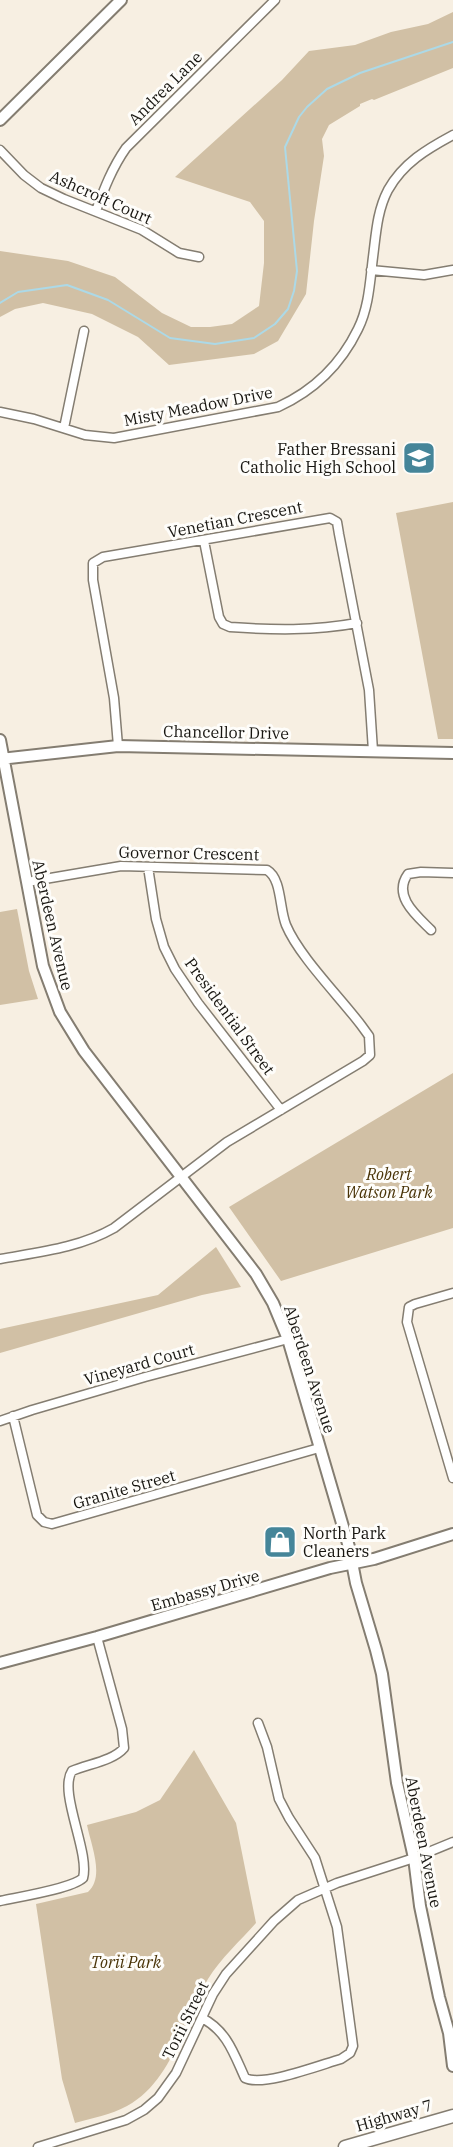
<svg xmlns="http://www.w3.org/2000/svg" width="453" height="2147" font-family="'IBM Plex Serif',serif">
<rect width="100%" height="100%" fill="#f7efe2"/>
<path fill="#d1c0a5" d="M453 12V68L374 100 372 99 360 104V106L329 125 322 139 324 156 314 221 306 294 278 341 254 354 169 365 138 337 92 314 43 303 15 309 0 317V251L68 261 115 277 162 313 191 327H210L232 324 259 306 264 263V221L250 202 175 177 282 80 309 51 355 45 391 32 428 24Z
M453 502V739H438L396 513Z
M17 909 29 971 38 999 0 1005V912Z
M453 1073V1228L281 1281 229 1207Z
M216 1247 241 1287 202 1295 0 1353V1329L158 1295Z
M194 1750 236 1823 256 1923C240 1941 221 1958 208 1979 183 2021 173 2081 127 2106 111 2115 92 2118 75 2123L62 2079 36 1904 88 1892C105 1877 91 1845 87 1825L136 1812 160 1800Z"/>
<g fill="none" stroke-linecap="round" stroke-linejoin="round">
<path stroke="#acd9e7" stroke-width="2" d="M0 303 18 292 67 285 108 300 170 338 215 344 254 338 275 324 288 309 294 291 297 271 285 147 299 117 307 107 327 89 360 73 453 42"/>
<g stroke="#847d71" stroke-width="11">
<path id="minor" d="M0 150 24 175 41 188 64 199 142 230 179 253 199 257
M96 211C104 189 112 168 126 148L275 0
M371 270 424 275 453 270
M0 412 34 419 85 435 114 438 278 407C313 391 341 364 358 329 369 307 370 281 373 257 376 234 377 211 388 190 403 163 427 149 453 135
M64 428 84 331
M204 541 219 617 223 624 230 627C273 630 314 631 357 623
M118 746 114 698 93 580V563L103 557 330 518 337 522 339 534 369 690 373 751
M148 867 156 919 164 947 175 969 198 1003 281 1110
M431 930C417 916 392 896 408 874L421 872 453 873
M0 1259C39 1252 79 1248 114 1228L227 1142 363 1061 370 1055 369 1036 361 1025C339 996 299 956 286 925 279 908 282 879 267 870L121 866 27 882
M453 1293 415 1304 409 1307 407 1322 453 1478
M13 1416 37 1515 44 1522 52 1524 319 1448
M0 1421 32 1410 145 1377 288 1339
M0 1901C18 1897 71 1889 83 1878 90 1852 58 1792 72 1771 88 1764 113 1761 124 1748L122 1729 97 1637
M202 2018C227 2031 234 2054 245 2078 263 2087 320 2065 341 2059L350 2053 353 2046 337 1927 315 1858 289 1818 279 1799 267 1747 258 1723
M38 2147 126 2120 144 2110 158 2098 176 2073 213 1994 226 1974 274 1921 298 1900 337 1883 414 1858 453 1842"/>
</g>
<g stroke="#847d71" stroke-width="14">
<path id="tertiary" d="M0 120 121 0
M0 740 43 966 60 1012 84 1051 256 1274 273 1303 288 1339 349 1547 356 1583 376 1650 382 1674 397 1783 414 1858 420 1906 439 1997 449 2033 453 2066
M0 759 118 746 453 753
M0 1663 97 1637 330 1568 374 1559 453 1534"/>
</g>
<g stroke="#847d71" stroke-width="15">
<path id="primary" d="M345 2147 453 2116"/>
</g>
<use href="#minor" stroke="#fff" stroke-width="8"/>
<use href="#tertiary" stroke="#fff" stroke-width="10"/>
<use href="#primary" stroke="#fff" stroke-width="12"/>
</g>
<defs>
<g id="school-square" transform="scale(1.725)"><rect x="-9" y="-9" width="18" height="18" rx="4" fill="#458599" stroke="#fefdfa"/><path d="M0-5L7-2L0 1L-7-2ZM-4 1L0 2.5L4 1V4Q0 6-4 4Z" fill="#fff"/></g>
<g id="shop-square" transform="scale(1.725)"><rect x="-9" y="-9" width="18" height="18" rx="4" fill="#458599" stroke="#fefdfa"/><path d="M-5-2.5h2.3a2.7 3.5 0 0 1 5.4 0H5L5.5 6h-11ZM-1.5-2.5h3a1.5 2.3 0 0 0-3 0Z" fill="#fff"/></g>
</defs>
<g fill-rule="evenodd">
<use href="#school-square" x="419" y="458"/>
<use href="#shop-square" x="280" y="1542"/>
</g>
<g text-anchor="middle" dominant-baseline="central" stroke-width="6" stroke-linejoin="round" paint-order="stroke">
<g font-size="16" fill="#171510" stroke="#fefdfa">
<text transform="translate(165 88) rotate(-45)">Andrea Lane</text>
<text transform="translate(101 197) rotate(24)">Ashcroft Court</text>
<text transform="translate(198 406) rotate(-11)">Misty Meadow Drive</text>
<text transform="translate(235 519) rotate(-11)">Venetian Crescent</text>
<text transform="translate(226 732) rotate(1)">Chancellor Drive</text>
<text transform="translate(189 853) rotate(1)">Governor Crescent</text>
<text transform="translate(53 925) rotate(77)">Aberdeen Avenue</text>
<text transform="translate(230 1016) rotate(54)">Presidential Street</text>
<text transform="translate(139 1364) rotate(-16)">Vineyard Court</text>
<text transform="translate(310 1369) rotate(72)">Aberdeen Avenue</text>
<text transform="translate(124 1489) rotate(-16)">Granite Street</text>
<text transform="translate(205 1590) rotate(-16)">Embassy Drive</text>
<text transform="translate(424 1842) rotate(79)">Aberdeen Avenue</text>
<text transform="translate(185 2020) rotate(-64)">Torii Street</text>
<text transform="translate(394 2115) rotate(-16)">Highway 7</text>
</g>
<g font-size="16" fill="#171510" stroke="#fefdfa" text-anchor="end">
<text x="396" y="449">Father Bressani<tspan x="396" dy="18">Catholic High School</tspan></text>
<text x="303" y="1533" text-anchor="start">North Park<tspan x="303" dy="18">Cleaners</tspan></text>
</g>
<g font-size="16" font-style="italic" fill="#493307" stroke="#fefdfa">
<text x="389" y="1174">Robert<tspan x="389" dy="18">Watson Park</tspan></text>
<text x="126" y="1962">Torii Park</text>
</g>
</g>
</svg>
